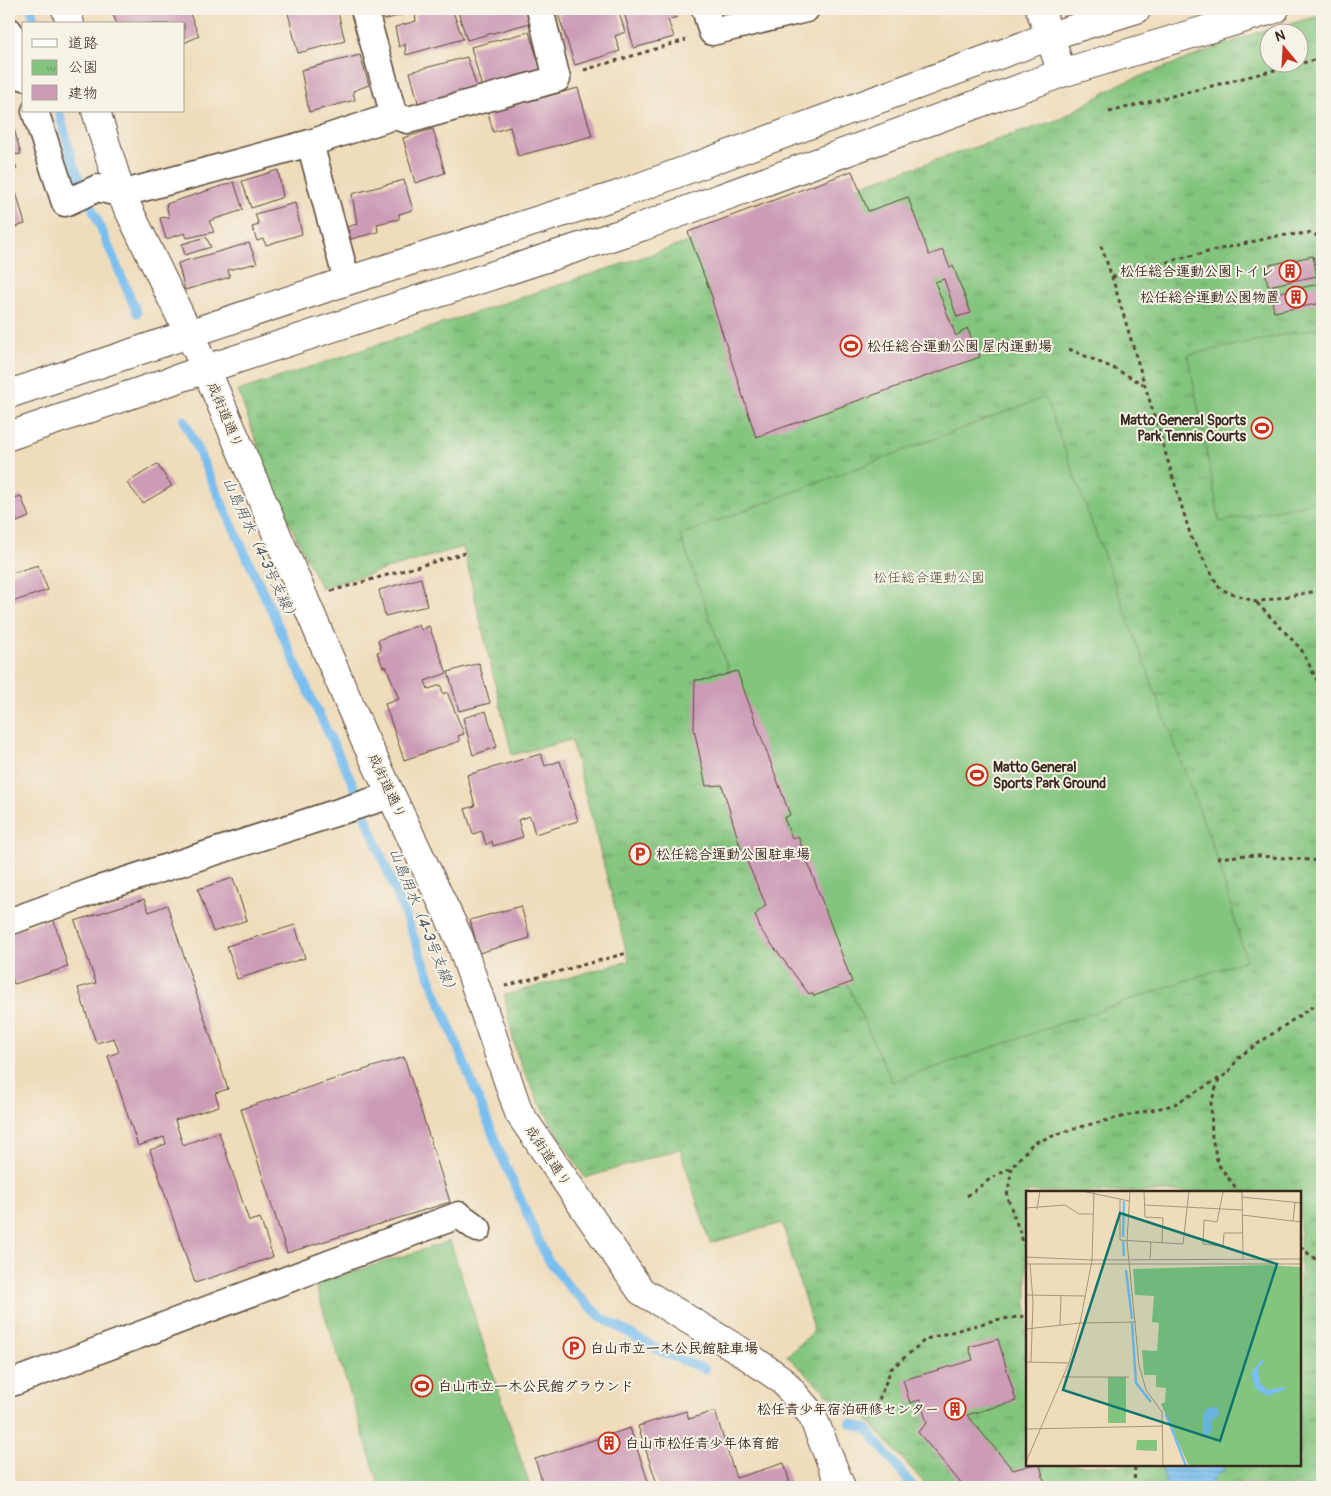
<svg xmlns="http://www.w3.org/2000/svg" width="1331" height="1496" font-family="Pangolin,'Klee One',sans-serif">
<defs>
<pattern id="park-tufts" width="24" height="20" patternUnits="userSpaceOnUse" patternTransform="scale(1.25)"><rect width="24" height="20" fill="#83c57e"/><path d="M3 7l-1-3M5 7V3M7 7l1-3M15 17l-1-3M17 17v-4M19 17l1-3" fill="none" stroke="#6ca067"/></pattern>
<pattern id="water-rules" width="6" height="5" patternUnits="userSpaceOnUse" patternTransform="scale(1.25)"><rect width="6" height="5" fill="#78beef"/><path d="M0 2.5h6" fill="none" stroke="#649bc1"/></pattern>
</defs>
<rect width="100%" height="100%" fill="#f7f3e8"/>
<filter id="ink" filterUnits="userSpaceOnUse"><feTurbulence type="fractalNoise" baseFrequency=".02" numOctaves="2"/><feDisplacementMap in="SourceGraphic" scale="10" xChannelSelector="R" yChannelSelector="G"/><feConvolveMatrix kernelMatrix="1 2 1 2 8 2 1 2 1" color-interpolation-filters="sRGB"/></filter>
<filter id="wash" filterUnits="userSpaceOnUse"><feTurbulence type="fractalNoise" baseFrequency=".0096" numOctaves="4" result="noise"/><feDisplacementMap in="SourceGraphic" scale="20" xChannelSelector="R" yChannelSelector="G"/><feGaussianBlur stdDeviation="1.12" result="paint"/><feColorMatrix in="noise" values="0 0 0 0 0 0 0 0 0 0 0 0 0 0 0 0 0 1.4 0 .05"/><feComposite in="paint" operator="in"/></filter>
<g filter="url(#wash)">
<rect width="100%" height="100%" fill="#efdcbb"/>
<path fill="url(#park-tufts)" stroke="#5f784e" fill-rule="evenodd" d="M1322 15V1487H928L853 1404 847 1412 787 1356 814 1331 782 1223 710 1243 680 1149 585 1178C564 1144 542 1110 525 1074 514 1051 508 1019 505 995L629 961 571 740 512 755 463 547 321 588 276 495 238 391 1060 119 1120 84 1256 33ZM1268 32H1298V62H1268ZM1027 1192H1300V1465H1027Z"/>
<path fill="#83c57e" stroke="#5f784e" d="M1322 327V500L1220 522 1188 355Z
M1045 397 1217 858 1246 960 892 1082 846 981 727 666 680 535Z
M450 1241 530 1487H380L315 1284Z"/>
<path fill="url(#water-rules)" stroke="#5a7486" d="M1160 1465H1228L1206 1487H1167Z"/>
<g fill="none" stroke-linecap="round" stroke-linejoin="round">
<path stroke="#78beef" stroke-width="9" d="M31 9 36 24
M59 111 73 163 137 313
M184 420 317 710 351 780 501 1155 546 1257 569 1287 601 1317 664 1353 705 1369
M850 1423 867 1429 913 1487"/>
</g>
<g id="blocks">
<path fill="#cc9bb6" d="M111 9H188L199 36 184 43V24H117Z
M287 9H337L345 41 298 53Z
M380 9H402L404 14 384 20Z
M440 9H452L463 39 406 55 405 44 399 47 395 27 416 21 415 14Z
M457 9H525L530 23 467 40Z
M571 9H618L625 32 615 36 620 51 575 65 558 14Z
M634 9H674L677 17 668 20 674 37 634 48 624 12Z
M529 32 542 73 482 88 471 47Z
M360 55 369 85 353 91 355 100 309 112 301 70Z
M467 57 477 88 419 106 410 72Z
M578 88 592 136 518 156 510 127 493 132 488 112Z
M14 129 21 154 12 155 17 169 9 171V131Z
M433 129 445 173 415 183 403 138Z
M278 170 283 197 251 208 242 181Z
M852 171 868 211 908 197 929 255 943 250 950 268 953 266 971 313 957 317 944 279 935 282 956 336 967 328 980 357 756 437 712 301 713 300 688 232Z
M404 180 413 210 399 214V219L377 224 378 232 351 239 347 227 357 224 352 194Z
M234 182 243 210 209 221 214 232 187 238 185 233 166 239 160 218 169 217 166 204Z
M16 192 25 224 9 229V194Z
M295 203 302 234 266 245 263 239 257 241 252 227 259 225 255 214Z
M206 237 211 247 185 255 182 244Z
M249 243 257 263 228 270 230 277 185 290 178 263Z
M1313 256 1317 276 1268 286 1264 266Z
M1319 284 1322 303 1274 312 1271 294Z
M157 464 172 486 143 503 127 483Z
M21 496 29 517 9 525V500Z
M38 565 48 590 9 603V574Z
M421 578 427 606 385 616 379 590Z
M419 625 421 630 429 626 447 673 425 681 428 689 441 685 443 694 447 692 464 734 458 736 460 741 404 760 385 704 399 699 386 666 383 667 377 652 381 651 378 640Z
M479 663 490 703 459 711 448 672Z
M737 671 790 815 784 818 792 838 798 836 852 982 814 996 812 993 809 994 761 930 755 915 766 905 740 846 722 785 706 786 694 729 695 680 711 679Z
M486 711 497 747 473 755 463 718Z
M541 754 545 766 560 761 578 821 535 834 530 816 518 820 523 837 493 846 492 841 486 845 482 831 473 834 465 809 475 806 467 775Z
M233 878 247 920 213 932 198 889Z
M144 899 149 912 167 905 228 1089 215 1093 219 1106 175 1120 183 1145 219 1132 249 1221 260 1218 273 1257 195 1283 150 1150 166 1144 164 1137 138 1146 108 1056 119 1052 114 1038 96 1043 78 988 96 983 75 921Z
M521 906 530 938 479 953 470 920Z
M53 918 68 967 14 984 9 969V933Z
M295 925 305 958 237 979 227 946Z
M404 1057 450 1202 287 1253 241 1109Z
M998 1339 1016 1401 967 1415 1013 1470 1031 1465H1040L1046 1487H964L918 1432 927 1423 920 1400 910 1403 903 1380 973 1360 969 1347Z
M686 1411 689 1419 715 1411 736 1478 784 1463 791 1487H658L638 1426Z
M630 1428 650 1487H544L535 1459Z
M1245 1482 1256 1483 1261 1487H1236Z"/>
</g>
</g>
<g filter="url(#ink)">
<use href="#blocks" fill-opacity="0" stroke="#564536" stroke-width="1"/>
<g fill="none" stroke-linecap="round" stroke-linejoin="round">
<g stroke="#564536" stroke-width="29">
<path id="minor" d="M364 9 394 116
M705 9 712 32 806 9
M9 31 24 77
M35 111 65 203 98 188 121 194 310 143 394 116 408 120 557 79 540 9
M310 143 347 281
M9 922 96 890 391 795
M9 1384 459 1215 478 1229"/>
</g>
<g stroke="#564536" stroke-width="30">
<path id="tertiary" d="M66 9 70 24
M1040 9 1062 73
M96 111 121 194 206 369 363 736 459 938 519 1113 641 1291 739 1350 782 1380 812 1415 841 1487
M9 394 347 281 621 194 1050 36 1137 9
M9 436 206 369 641 227 1062 73 1275 9"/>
</g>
<path stroke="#564536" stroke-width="3" stroke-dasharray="4 4" stroke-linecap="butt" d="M584 70 686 40
M1109 112 1322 58
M1101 246 1112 277 1191 537 1220 589 1256 602 1322 590
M1112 277 1182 258 1277 236 1311 233 1322 238
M1069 349 1115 369 1143 384
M331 591 465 553
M1257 603 1301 649 1322 690
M1217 858 1247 855 1322 861
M505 986 627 953
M1219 1079 1211 1103 1212 1138 1218 1164 1239 1192
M1012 1168 1007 1196 1027 1253
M967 1196 990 1179 1012 1167 1033 1143 1079 1127 1173 1105 1227 1074 1240 1056 1322 1000
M1300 1247 1322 1264
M876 1407 891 1369 926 1339 995 1320 1027 1316
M1134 1487 1135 1465"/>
<use href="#minor" stroke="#fff" stroke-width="26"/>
<use href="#tertiary" stroke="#fff" stroke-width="28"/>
</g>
</g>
<defs>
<g id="building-ring" transform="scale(1.125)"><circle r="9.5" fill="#f7f3e8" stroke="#c8321e" stroke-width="1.5"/><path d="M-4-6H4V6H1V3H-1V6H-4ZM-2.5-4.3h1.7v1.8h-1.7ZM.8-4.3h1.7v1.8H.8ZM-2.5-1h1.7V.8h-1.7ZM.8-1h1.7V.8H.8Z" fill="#c8321e"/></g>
<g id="stadium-ring" transform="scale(1.125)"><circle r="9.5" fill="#f7f3e8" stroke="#c8321e" stroke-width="1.5"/><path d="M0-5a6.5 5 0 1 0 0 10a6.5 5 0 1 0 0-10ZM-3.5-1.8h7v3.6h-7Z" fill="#c8321e"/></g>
<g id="parking-ring" transform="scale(1.125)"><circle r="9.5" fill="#f7f3e8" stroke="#c8321e" stroke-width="1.5"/><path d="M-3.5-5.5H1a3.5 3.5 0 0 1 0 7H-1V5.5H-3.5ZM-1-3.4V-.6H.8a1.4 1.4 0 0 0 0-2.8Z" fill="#c8321e"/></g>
</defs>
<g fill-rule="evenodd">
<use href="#building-ring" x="1290" y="271"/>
<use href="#building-ring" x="1296" y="297"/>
<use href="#stadium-ring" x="851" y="346"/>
<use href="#stadium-ring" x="1262" y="428"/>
<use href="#stadium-ring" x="977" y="775"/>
<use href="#parking-ring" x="640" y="854"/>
<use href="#parking-ring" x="574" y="1348"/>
<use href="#stadium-ring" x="422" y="1386"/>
<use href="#building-ring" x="955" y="1409"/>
<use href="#building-ring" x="609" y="1443"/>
</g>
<g text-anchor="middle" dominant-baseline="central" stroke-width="4" stroke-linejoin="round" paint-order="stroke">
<g font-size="14" font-weight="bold" fill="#3b2a1e" stroke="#f7f3e8" text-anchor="start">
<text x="1274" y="271" text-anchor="end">松任総合運動公園トイレ</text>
<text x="1280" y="297" text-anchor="end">松任総合運動公園物置</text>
<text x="867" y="346">松任総合運動公園 屋内運動場</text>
<text x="1246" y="420" text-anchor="end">Matto General Sports<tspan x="1246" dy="16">Park Tennis Courts</tspan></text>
<text x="993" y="767">Matto General<tspan x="993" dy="16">Sports Park Ground</tspan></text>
<text x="656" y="854">松任総合運動公園駐車場</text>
<text x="590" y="1348">白山市立一木公民館駐車場</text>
<text x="438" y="1386">白山市立一木公民館グラウンド</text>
<text x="939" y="1409" text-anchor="end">松任青少年宿泊研修センター</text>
<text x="625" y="1443">白山市松任青少年体育館</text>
</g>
<g font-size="14" fill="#3b2a1e" stroke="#f7f3e8">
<text transform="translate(225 415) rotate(67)">成街道通り</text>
<text transform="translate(387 786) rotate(65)">成街道通り</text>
<text transform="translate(548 1156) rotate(56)">成街道通り</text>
</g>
<g font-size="14" fill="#51583b" stroke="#f7f3e8">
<text x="929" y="577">松任総合運動公園</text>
</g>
<g font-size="15" font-style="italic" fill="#4d565d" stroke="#f7f3e8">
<text transform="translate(260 550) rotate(65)">山島用水（4-3号支線）</text>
<text transform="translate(423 922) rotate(68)">山島用水（4-3号支線）</text>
</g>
</g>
<g transform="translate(1026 1191)">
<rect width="275" height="275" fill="#efdcbb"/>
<path d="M241 74 275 76V275H163L135 213 139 211 140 197 130 196V184H118L116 159 131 160 133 132 126 131 128 105 109 104 107 78ZM111 249H131V260L110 259Z" fill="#83c57e"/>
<path d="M202 109 205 184H158L154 112ZM221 110 275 115V137L218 131ZM82 186H100V232H82Z" fill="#83c57e"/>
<path d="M236 168 238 171 232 177 234 192 242 199 257 196 260 198 241 205 229 197 225 182ZM191 216 194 224 185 230 186 240 177 248V223L182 217Z" fill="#78beef"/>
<path fill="none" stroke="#78beef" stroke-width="2.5" d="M97 46 98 10M97 50 98 65M100 79 106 128M106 132 110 192 125 211M140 223 160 275"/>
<path fill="none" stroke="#a7957c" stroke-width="1" d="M56 0 103 10M104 0 101 50 113 174 120 199 136 221 137 275M118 0 119 26 137 27 136 51M194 0 216 1M216 0 217 68M197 1 191 31 178 29 177 53 197 55 198 42H216M216 6 275 12M94 9V49L157 53 163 0M119 14 216 19M0 17 39 14 53 23H67M11 18 14 0M216 24 275 31M267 30 269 11M0 66 66 69 275 68M124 69 125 51M0 73H275M4 73 7 110 5 171M0 104 59 105M34 135 35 105M0 138 54 132 110 131M0 171 43 172M37 186H103M0 238 137 235M0 271 43 172 54 132 66 69 68 0"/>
<path fill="#0f766e" fill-opacity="0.15" stroke="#0f766e" stroke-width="2.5" d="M94 22 251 73 194 250 37 199Z"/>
<rect width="275" height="275" fill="none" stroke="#3b2a1e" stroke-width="2.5"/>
</g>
<rect width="1331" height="1496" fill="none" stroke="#f7f3e8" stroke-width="30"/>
<rect x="22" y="22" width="162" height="90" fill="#f7f3e8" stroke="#aca397"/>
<rect x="32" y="39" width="25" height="8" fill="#ffffff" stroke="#aca397"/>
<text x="68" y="48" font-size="15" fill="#3b2a1e">道路</text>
<rect x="32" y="60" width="25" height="15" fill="url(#park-tufts)" stroke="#aca397"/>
<text x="68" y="72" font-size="15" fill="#3b2a1e">公園</text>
<rect x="32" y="85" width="25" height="15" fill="#cc9bb6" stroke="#aca397"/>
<text x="68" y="98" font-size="15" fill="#3b2a1e">建物</text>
<g transform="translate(1284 48) rotate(342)"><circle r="24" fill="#f7f3e8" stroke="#aca397"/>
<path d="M0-4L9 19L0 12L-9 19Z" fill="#c8321e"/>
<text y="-8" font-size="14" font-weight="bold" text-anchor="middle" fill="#3b2a1e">N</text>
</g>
</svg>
